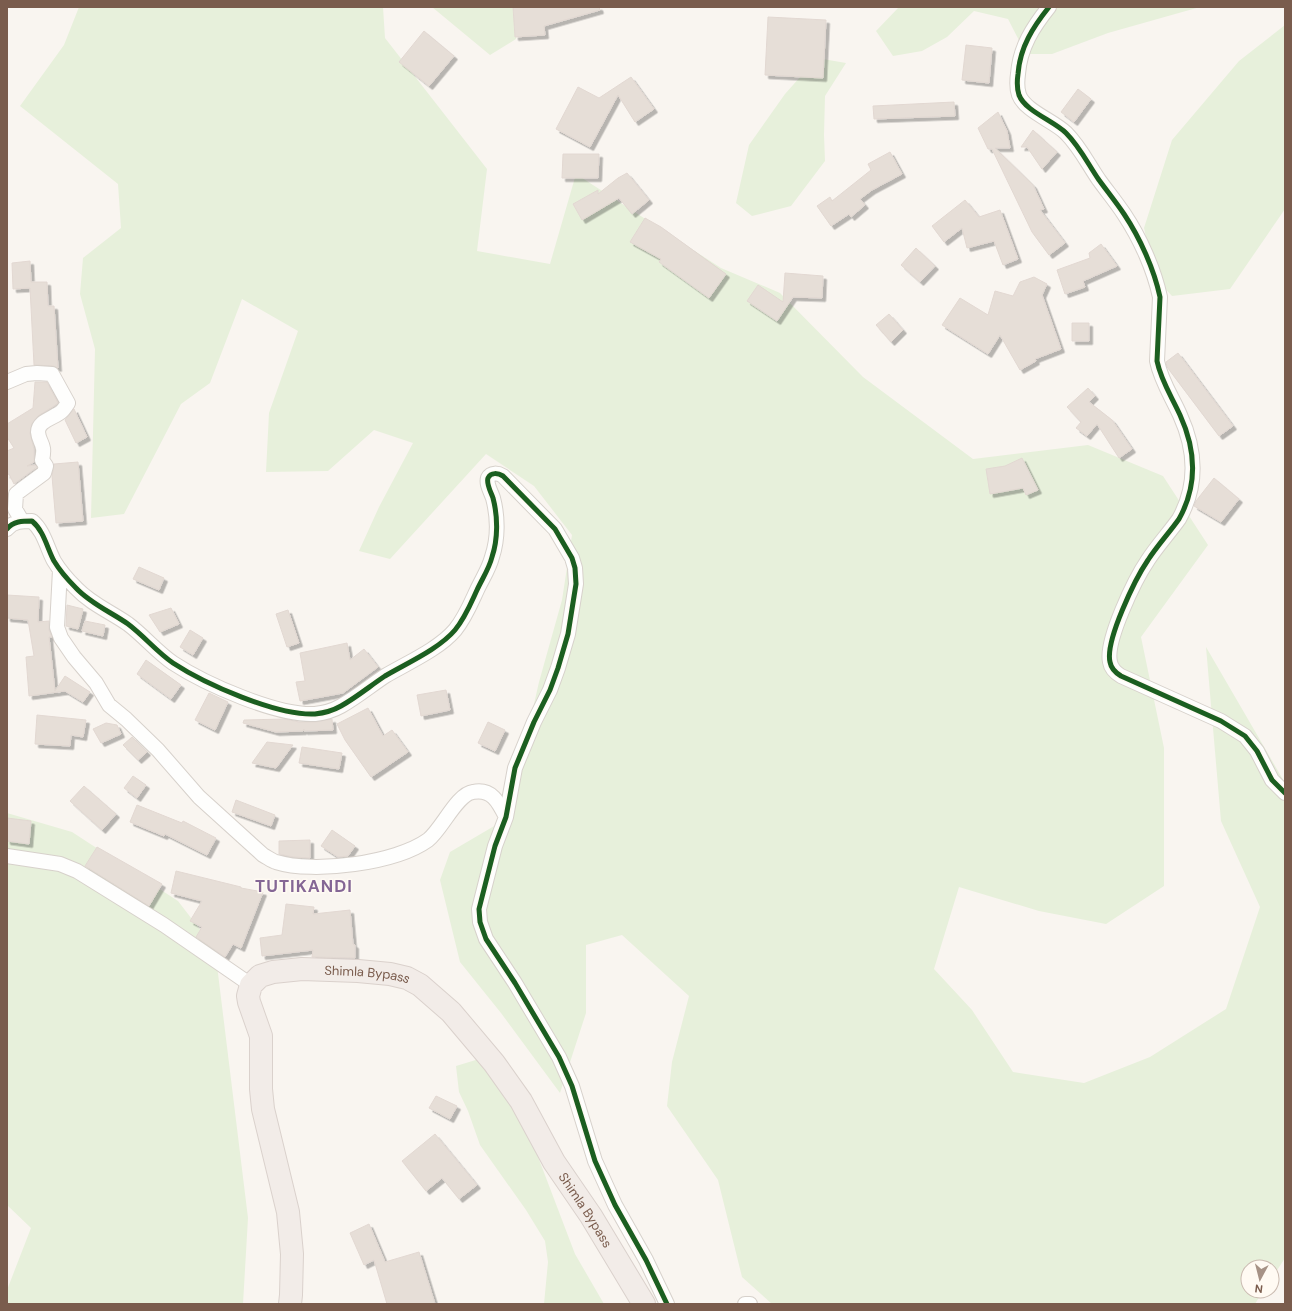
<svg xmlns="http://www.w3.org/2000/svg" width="1292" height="1311" font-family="'DM Sans',sans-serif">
<defs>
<filter id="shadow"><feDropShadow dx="3.5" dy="3.5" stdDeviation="0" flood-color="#0004"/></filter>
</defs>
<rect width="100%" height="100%" fill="#f9f5f0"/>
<path fill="#e7f0db" d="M79 7H383L385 38 487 169 477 251 550 264 576 174 721 268 780 293 863 377 973 459 1088 445 1163 476 1208 545 1141 637 1164 748V886L1106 924 1039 911 959 887 934 969 972 1010 1013 1072 1084 1083 1150 1057 1226 1009 1260 907 1221 821 1206 647 1285 783V1258L1272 1278V1267H1248V1291H1263L1255 1304H772L742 1277 718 1180 667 1106 672 1062 689 996 622 935 586 945V1013L560 1093 501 1013 460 962 440 880 450 852 501 822 521 761 539 682 562 600 572 535 534 486 486 454 390 559 359 551 379 507 413 443 374 430 328 471 266 472 269 413 298 331 242 299 210 383 181 404 124 514 91 518 95 349 80 294 83 258 121 228 118 184 20 106 64 45Z
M432 7H523L516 39 490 55Z
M899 7H1200L1108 33 1052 54H1026L1008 19 974 11 947 37 922 51 893 56 876 31Z
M1285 25V209L1230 289 1172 296 1155 278 1144 228 1172 140 1239 61Z
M817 58 846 63 825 96 824 135 825 161 791 206 752 216 736 203 749 145 785 94Z
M7 813 72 832 178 901 215 949 248 1218 243 1304H7V1290L31 1228 7 1205Z
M479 1059 524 1120 575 1254 604 1304H544L548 1262 545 1241 526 1210 480 1145 468 1111 459 1092 456 1066Z"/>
<path fill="#e6ded7" stroke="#e2d8d2" filter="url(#shadow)" d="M513 7H599L600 10 544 26 545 35 515 37Z
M768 17 826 20 823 78 765 75Z
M424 31 454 56 429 86 399 62Z
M966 45 992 48 989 83 962 80Z
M631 77 654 109 635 122 618 95 590 147 556 129 578 87 599 98Z
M1078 89 1091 99 1074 122 1061 112Z
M954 102 955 116 874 119 873 106Z
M998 112 1007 131 1010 148H995L1033 185 1044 209 1040 210 1065 243 1049 255 1032 232 992 149H988L978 128Z
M1033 130 1057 152 1042 169 1027 147H1021Z
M890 152 902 174 872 190 860 199 865 205 851 217 849 214 831 226 817 206 830 197 832 201 871 170 868 164Z
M563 154H599L598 178H562Z
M627 173 649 200 632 214 619 198 582 220 573 204 598 190V194L618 178Z
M965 200 979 217 1000 210 1018 259 1003 265 994 241 967 248 962 228 944 242 932 226Z
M645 218 661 227 726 274 709 298 659 262 661 259 630 242Z
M1101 244 1117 266 1083 281 1085 287 1065 294 1057 270 1090 258 1089 253Z
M916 248 935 266 920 282 901 265Z
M30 261 31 282H47L48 306H54L58 368 53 366 34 365 30 288 13 289 12 263Z
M785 273 823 276 822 298 793 297 777 321 747 301 758 285 783 302Z
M1034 277 1047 284 1042 295 1061 349 1035 359 1036 361 1020 370 1000 335 988 354 942 325 960 298 988 315 995 291 1013 296 1020 282Z
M889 314 903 330 891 342 876 325Z
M1072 323H1089V341H1072Z
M1178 353 1233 426 1219 436 1167 367 1166 362Z
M35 382H47L58 403 54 406 38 416 32 424 30 433 34 449V462L27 466 35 465 37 467 14 484 9 474 7 475V451L14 448 7 437V424L33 408Z
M1088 388 1095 396 1089 402 1112 420 1132 449 1119 458 1097 424 1087 436 1076 428 1081 422 1067 407Z
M74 409 87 437 76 443 65 420Z
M1022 458 1038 490 1026 495 1023 488 990 494 986 469 1005 466Z
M78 462 83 521 56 523 52 476 54 464Z
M1214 478 1239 499 1221 522 1194 506 1196 501Z
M139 567 164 578 159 590 133 579Z
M7 595 39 597 38 622 49 621V630L52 637H49L55 691 65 676 90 692 83 702 65 691 29 696 26 657 34 656 28 620 7 618Z
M67 605 83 609 78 629 66 626Z
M171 608 179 624 160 632 149 615Z
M288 610 299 643 287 647 276 614Z
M85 621 105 625 103 636 82 631Z
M190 630 203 638 193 655 180 647Z
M347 643 350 660 364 649 378 667 343 693 300 701 296 682 305 681 300 653Z
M146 660 181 685 171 699 137 674Z
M446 690 450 710 421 716 417 695Z
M209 693 228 702 215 730 195 720Z
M368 708 383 736 392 730 408 752 371 777 345 740 337 724Z
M37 715 86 720 83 737 71 735 70 746 35 744Z
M285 719 299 722H315L332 719 333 730 304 731V729L303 731 276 732 243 723 244 720Z
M488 722 505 730 495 751 478 743Z
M106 723 117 725 121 734 101 743 93 729Z
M132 737 147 752 138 760 123 745Z
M267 742 293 745 276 768 252 763Z
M302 747 342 753 339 769 299 763Z
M133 776 146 785 137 798 124 788Z
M84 786 116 814 102 830 70 801Z
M236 800 275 815 271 826 232 812Z
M137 805 182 823 183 821 216 838 207 855 165 834 164 836 130 822Z
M7 818 31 821 29 844 7 841Z
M332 830 355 846 348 856 338 857 321 846Z
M310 840V858L293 857 279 854V841Z
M97 847 162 884 149 906 85 866Z
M176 871 241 887V888L263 892 241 948 233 944 225 957 196 937 202 927 190 921 202 901 171 893Z
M286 904 314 907 313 914 350 910 353 944 355 945V958L312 957 313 950 262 956 260 938 282 935Z
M436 1096 457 1106 450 1119 429 1108Z
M435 1134 477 1185 459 1199 442 1178 426 1191 402 1161Z
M369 1224 385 1262 419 1252 435 1304H387L374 1260 364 1265 350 1233Z"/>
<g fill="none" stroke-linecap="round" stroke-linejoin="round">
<g stroke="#d7d1cb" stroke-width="16">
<path id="minor" d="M1049 7C1033 27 1020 47 1018 74 1017 81 1017 89 1019 95 1025 111 1054 121 1066 133 1080 147 1088 164 1099 180 1107 191 1116 202 1124 214 1140 238 1154 269 1160 297L1157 361C1161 381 1172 397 1180 415 1196 450 1198 485 1179 519 1169 533 1157 546 1148 560 1135 579 1105 641 1110 662 1111 668 1116 673 1121 676L1221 721 1245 736 1257 751 1272 780 1285 793
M7 382 26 374 37 373 52 374 68 403C66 406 64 409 62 411 55 418 38 420 38 432 39 444 46 443 42 460L46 466 44 473 21 490 16 494 15 509 22 521
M7 529C13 521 23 521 32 521 44 531 47 548 54 561 60 571 68 580 76 588 91 604 111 612 128 624 144 636 157 652 173 663 205 684 277 716 315 714 324 713 334 710 341 706 357 697 370 686 385 676 407 663 439 649 455 630 465 618 471 603 477 590 482 579 489 569 492 557 498 539 498 517 493 498 491 492 486 484 488 478 491 472 498 473 503 476L555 529 572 558 575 568 576 584 568 634 558 668 550 690 534 722 515 768 506 817 495 846 479 909 480 922 486 939 515 983 559 1057 572 1086 595 1161 615 1205 646 1260 667 1304
M60 570 57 627 61 638 74 657 96 683 109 705 126 719 158 750 199 797 263 855C267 857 272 861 276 862 314 874 396 863 428 840 442 829 457 794 473 792 492 788 499 803 506 817
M7 856 60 864 77 871 164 925 251 985
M745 1304H750"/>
</g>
<g stroke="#dad1cc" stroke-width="24">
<g id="trunk">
<path id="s1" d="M290 1304 291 1295 292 1254 288 1212 263 1109 261 1089V1036L249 1002 248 996 251 985 260 976 273 972 302 969 358 971 390 974 407 978 420 985 451 1012 494 1063 521 1101 554 1162 591 1216 644 1304"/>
</g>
</g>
<use href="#minor" stroke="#fefefd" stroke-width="14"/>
<use href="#trunk" stroke="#f2ece8" stroke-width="22"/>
<g stroke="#fffaf3" stroke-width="8">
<path id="cycleway" d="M1049 7C1033 27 1020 47 1018 74 1017 81 1017 89 1019 95 1025 111 1054 121 1066 133 1080 147 1088 164 1099 180 1107 191 1116 202 1124 214 1140 238 1154 269 1160 297L1157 361C1161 381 1172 397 1180 415 1196 450 1198 485 1179 519 1169 533 1157 546 1148 560 1135 579 1105 641 1110 662 1111 668 1116 673 1121 676L1221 721 1245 736 1257 751 1272 780 1285 793
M7 529C13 521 23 521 32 521 44 531 47 548 54 561 60 571 68 580 76 588 91 604 111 612 128 624 144 636 157 652 173 663 205 684 277 716 315 714 324 713 334 710 341 706 357 697 370 686 385 676 407 663 439 649 455 630 465 618 471 603 477 590 482 579 489 569 492 557 498 539 498 517 493 498 491 492 486 484 488 478 491 472 498 473 503 476L555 529 572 558 575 568 576 584 568 634 558 668 550 690 534 722 515 768 506 817 495 846 479 909 480 922 486 939 515 983 559 1057 572 1086 595 1161 615 1205 646 1260 667 1304"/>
</g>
<use href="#cycleway" stroke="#1b5e20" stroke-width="5"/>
</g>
<g text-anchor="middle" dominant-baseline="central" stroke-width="3" stroke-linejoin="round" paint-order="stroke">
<g font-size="13" fill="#7a5c4d" stroke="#fffaf3">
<text stroke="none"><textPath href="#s1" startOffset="446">Shimla Bypass</textPath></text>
<text stroke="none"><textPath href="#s1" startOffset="782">Shimla Bypass</textPath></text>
</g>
<g font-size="17" font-weight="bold" letter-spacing="1" fill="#846695" stroke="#fffaf3">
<text x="304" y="886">TUTIKANDI</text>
</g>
</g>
<rect width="1292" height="1311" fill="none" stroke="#7a5c4d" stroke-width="16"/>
<g transform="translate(1260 1279) rotate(187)"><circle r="19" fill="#fffaf3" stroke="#cabbb1"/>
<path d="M0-3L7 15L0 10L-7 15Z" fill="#a69286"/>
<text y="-6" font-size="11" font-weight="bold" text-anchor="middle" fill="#7a5c4d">N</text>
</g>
</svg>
